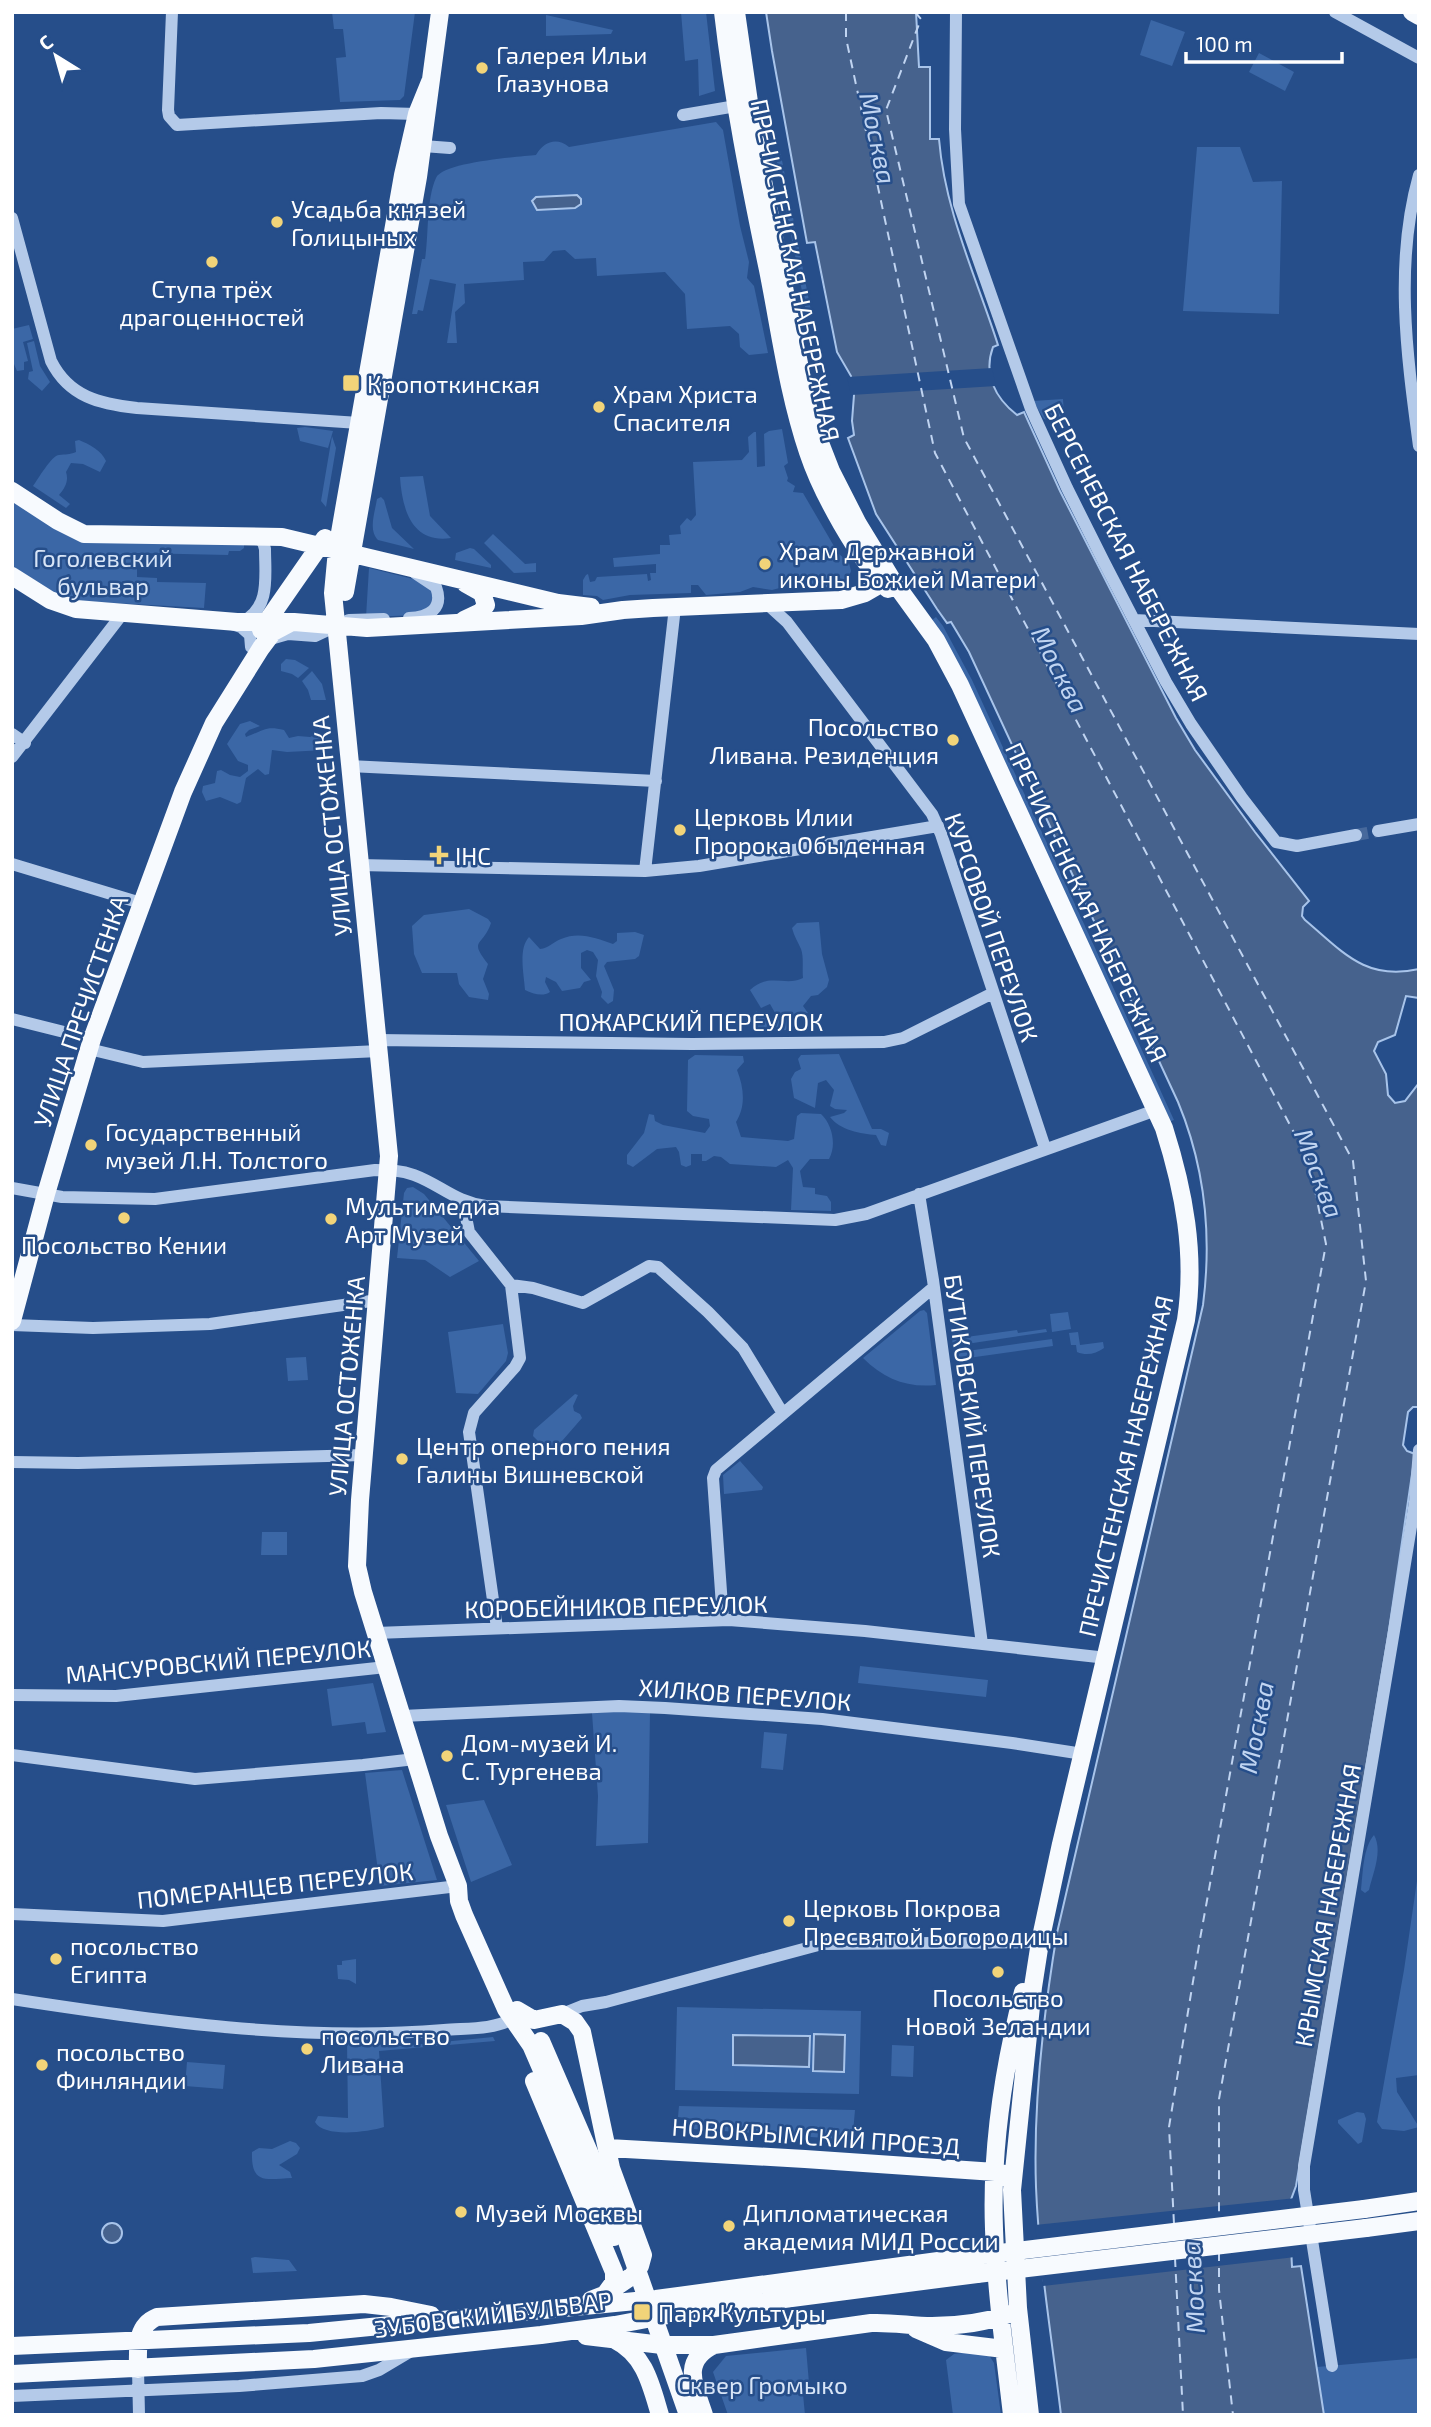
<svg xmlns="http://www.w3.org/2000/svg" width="1431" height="2427" font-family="'Exo 2',sans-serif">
<rect width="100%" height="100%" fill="#264e8a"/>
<path fill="#3b67a6" d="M332 12H415L404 96 400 100 340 102 336 58 346 57 343 29H334Z
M681 12H706L715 91 699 96 698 59 685 61Z
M546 15 613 30 611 34 546 36Z
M1151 20 1185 32 1172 66 1140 55Z
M1259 53 1294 72 1285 91 1249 72Z
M716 122 723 130 740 226 749 262 747 278 754 286 768 353 749 355 740 347 739 334 730 326 687 329 685 294 665 272 597 276 596 258 575 259 565 250 553 251 544 261 523 262 524 280 464 284 465 303 455 312 457 343H447L456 284 430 279 423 311 418 310 417 314H412L422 259H425C429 235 426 200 436 178 443 162 517 157 536 155 544 141 557 137 569 147Z
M1197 147H1240L1253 182 1282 181 1279 314 1183 311Z
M780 150 811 311 806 312 775 152Z
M29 325 33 339 23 342 28 361 24 362V370L17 371 14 364H12V329Z
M34 341 40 366 50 382 42 391 28 379 29 372 33 371 27 343Z
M1063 399 1064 415 1055 422 1044 419 1033 401Z
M305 427 333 431 328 448 300 441 297 428Z
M782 429 788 463 784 466 788 478 787 481 795 486 793 492 803 493 838 553 849 563 851 571C843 594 820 586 801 586V580H796L791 585 772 590 753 587 740 592 706 595 698 585H691V593L630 595 603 600 597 596 583 595V580L586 575 588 574 590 582 595 581 597 577 647 574 648 581 651 580 650 573H656V564L614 567 613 558 660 554V545H670L669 535 681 534 680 526 687 518 691 521 696 515 693 462 742 460 749 452 748 437 754 432H756L757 467 765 466 764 434 769 431Z
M332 436 336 448 326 507 321 501Z
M79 440C89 444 102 451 106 461L100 472 83 464 71 463 66 472C69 481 65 488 59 495L70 504 66 508 33 486C38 479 52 455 59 455 66 454 69 455 76 452L75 441Z
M423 476 430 516 451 538C411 544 402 508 400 477Z
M381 497 384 500 392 528 414 549 378 540C368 530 375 512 377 499Z
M12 498 55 526 244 541V548L240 551H229L228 555 137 553V577L157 578V582L206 583 204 608 78 601 55 593 12 566Z
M493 534 525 564 536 563V572L514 573 484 543Z
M470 548 474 549 491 565V568L455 560 456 553Z
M369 568 425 582 429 584 435 601 420 615 366 617Z
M936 617 943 626 972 680 1174 1120 1169 1122 932 620Z
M286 659 295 660 309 668 298 678 292 674 281 671V664Z
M312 671 322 684 326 700H311L308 690 302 681Z
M250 721 260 726 249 730 245 734 246 737C263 731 265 725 284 730L289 738 298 736 310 737 321 733 327 737 328 746 325 750 287 752 272 750 269 774 265 775 258 769 246 778 241 802 237 804 220 797 206 801 202 792 203 786 215 783 217 771 221 770 230 775 240 777 248 771V765L238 761 227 744 240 724Z
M469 909 488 919 491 923C483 947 468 939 488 964L483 979 489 994 488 1000 469 997 459 984 457 973H422L414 954 412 926 424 915Z
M819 922 822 954 829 980 827 987 818 995 811 996 803 1006 808 1013 798 1015 786 1030 757 1031 752 1027 756 1011 776 1023 778 1018 770 1004 761 1008 750 990C768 972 786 987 803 978 802 969 804 957 801 949 798 942 794 936 792 928L797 923Z
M635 932 644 935 639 956 635 959 607 962 604 966 614 990 613 1001 608 1004 601 997 602 992 596 976 598 960 593 952 587 950 581 953V968L591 980 584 982 580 988 562 991 556 982 546 977 545 982 550 992C543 997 533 994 525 990 524 974 518 949 529 937L540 949C549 948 553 942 561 939 579 931 596 938 613 944L617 941V933Z
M839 1054 872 1129H881L889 1133 886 1146 881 1145 876 1135C861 1134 840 1130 830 1117L844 1113 847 1110 835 1109 830 1106 834 1090 826 1080 818 1083 815 1108 794 1098 791 1079 795 1072 801 1069 798 1059 801 1055Z
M695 1055 743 1056 744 1062 737 1070C744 1088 746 1106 736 1122L741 1137 788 1141 794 1139 797 1116 801 1113 821 1114C832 1124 837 1145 829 1159H810L800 1171 803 1187 815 1188V1194L827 1196 831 1202V1211L791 1210 793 1168 788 1160 776 1167 730 1164 721 1157 714 1156 706 1161H702V1154H691V1165L686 1167 681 1165 679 1152 676 1147 657 1149 633 1167 627 1164V1155L644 1133 649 1114 654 1115 655 1121 663 1125 705 1133 710 1126 709 1119 693 1116 687 1111 688 1060Z
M413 1187 424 1194 479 1261 450 1277 425 1260 397 1258 404 1193 407 1188Z
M924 1310 927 1313 936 1385C907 1388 884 1379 863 1358L920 1311Z
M1068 1312 1071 1329 1052 1332 1050 1314Z
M503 1324 508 1353 506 1361 478 1394 456 1393 448 1332Z
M1046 1329 1047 1332 953 1346 952 1339 1017 1330 1018 1333Z
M1078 1332 1080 1345 1103 1342 1104 1348C1096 1354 1086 1356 1077 1352L1076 1345H1071L1069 1333Z
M1052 1339 1053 1346 954 1360 953 1353Z
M306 1357 308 1380 288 1381 286 1358Z
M575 1394 578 1395 573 1406 574 1411 580 1414 582 1418 562 1441 553 1448 541 1444 533 1436 534 1430Z
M740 1461 763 1487 762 1490 724 1494 723 1475Z
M262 1532H287V1555H261Z
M860 1666 988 1680 986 1697 858 1683Z
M373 1683 386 1732 367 1734 365 1722 332 1726 327 1689Z
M623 1711 650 1712 648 1843 596 1846 598 1796 592 1713Z
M764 1732 787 1734 783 1770 761 1768Z
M402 1770 437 1880 380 1886 365 1773Z
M484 1800 512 1865 471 1882 446 1805Z
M1374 1835C1383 1851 1373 1873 1369 1890L1365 1893 1361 1890C1363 1872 1363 1848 1374 1835Z
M1419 1867V2075L1396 2078 1397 2092 1419 2127 1404 2131 1382 2129 1377 2122 1404 1970Z
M356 1959V1984L349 1980 338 1979 337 1965H342V1961Z
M677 2007 861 2011 859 2094 675 2090Z
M493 2037 495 2041 379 2051 384 2127C368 2132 324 2138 315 2122L318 2116 348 2118 347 2042 402 2046Z
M892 2045 914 2046 913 2077 891 2076Z
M187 2062 225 2065 223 2089 185 2086Z
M679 2106 855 2110 853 2133 856 2134V2140L693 2129 694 2119 678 2117Z
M1357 2112 1364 2113 1366 2119 1362 2142 1358 2144 1338 2123V2120Z
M290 2141 296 2143 300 2148 297 2154 279 2165 290 2172 292 2178C266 2179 251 2185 252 2152L259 2148 272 2149Z
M255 2257 289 2260 297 2271 253 2273 251 2258Z
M806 2348 809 2383 802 2384 805 2415H728L713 2372 726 2356Z
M977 2351 989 2355 994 2363 1001 2415H953L946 2360 954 2354Z
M1419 2358V2415H1324L1317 2367Z"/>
<path fill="#46628d" stroke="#a8c4ea" stroke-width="2" d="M766 12H916L919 67H930V139H939C945 212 976 276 998 345L993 347C983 374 995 398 1017 415L1024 412 1060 491 1176 718 1195 750 1255 832 1309 901 1303 907 1302 916 1305 920C1343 952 1365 981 1419 969V998L1406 996 1395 1035 1378 1042 1374 1051 1386 1074 1388 1095 1395 1103 1405 1101 1419 1083V1407H1413L1408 1412 1403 1445 1407 1451 1415 1454 1388 1637 1296 2186 1289 2205 1292 2267 1301 2266 1324 2415H1061C1052 2339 1039 2263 1036 2187 1033 2102 1043 2017 1057 1933L1203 1305C1212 1235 1205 1167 1178 1102L969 652 951 622 947 623 937 609 876 514 848 438 854 435 852 421 854 395 851 376 837 352 815 242 807 243 772 51Z
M577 195 581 199V204L575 208 537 210 532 201 536 197Z
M814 2034 845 2035 844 2072 813 2071Z
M733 2035 810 2036 809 2067 733 2065Z
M102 2233a10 10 0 1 1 20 0a10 10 0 1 1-20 0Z"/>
<path fill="#264e8a" d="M992 368 996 386 851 395 847 377Z
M1296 2198 1293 2206 1295 2257 1043 2286 1035 2225Z"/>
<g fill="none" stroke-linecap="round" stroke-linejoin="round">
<path stroke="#c0d4f1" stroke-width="2" stroke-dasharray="9 7" stroke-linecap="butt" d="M846 12V38L935 453 1309 1161 1326 1244 1200 1939 1169 2127 1174 2224
M915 12 921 19 886 110 964 438 1353 1161 1366 1281 1219 2099V2219
M1219 2252V2290L1233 2415
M1175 2258 1183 2415"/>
<path stroke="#47699c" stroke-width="12" stroke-dasharray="12 6" stroke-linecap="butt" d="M1356 835 1378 831"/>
<path stroke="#b4cae9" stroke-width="12" d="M172 12 168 110 169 116 177 125 381 113 417 114
M956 12 955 129 959 204 1031 409 1067 488 1104 562 1166 682 1191 724 1242 798 1276 842 1297 846 1356 835
M1335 12 1419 58
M683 115 736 106
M423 146 450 148
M1419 175C1394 264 1407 356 1419 446
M12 218 51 361C69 397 100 404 137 408L359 423
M766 603 787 622 932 814 941 834 1045 1148
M409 618C429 617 444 609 436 587L415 573
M1134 620 1419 634
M242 622C271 608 265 576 265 549L263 542 254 536
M232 624 241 627 250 635 251 647
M274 638 288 634 315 636 349 620 384 619
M12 734 25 743
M12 757 123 613
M349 766 656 781
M1378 831 1419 824
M12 864 141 903
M359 865 645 871 699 866 938 826
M645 871 675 607
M12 1019 92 1039
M378 1040 692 1044 884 1042 903 1038 993 993
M89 1049 143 1062 379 1051
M12 1188 62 1197 155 1199 375 1170C388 1170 401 1170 414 1175 441 1185 455 1202 486 1206L835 1220 866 1214 1156 1110
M919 1194 933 1280 982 1644
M463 1202 469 1232 511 1285 533 1288 583 1303 649 1266 658 1267 708 1312 743 1348 782 1412
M12 1325 93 1328 210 1324 378 1300
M12 1462 78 1463 364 1455
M723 1620 713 1478 716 1470 934 1287
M497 1628 469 1432 474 1413 515 1367 520 1358 511 1285
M376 1633 729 1620 865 1631 1107 1658
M12 1695 116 1696 386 1667
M402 1716 619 1706 665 1708 822 1719 1012 1743 1083 1754
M12 1755 195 1779 363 1765 415 1759
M12 1914 163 1921 458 1886
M12 1999C155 2021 300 2042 444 2030 466 2028 493 2030 512 2019
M562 2014 582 2006 606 2002 822 1944 1040 1942
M1332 2366 1304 2190V2166L1394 1631 1415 1502 1419 1450
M138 2369 139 2415
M12 2396 239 2386 362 2376 379 2370 411 2351"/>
<path stroke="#f7fafe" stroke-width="18" d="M723 12C733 99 750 184 768 270 780 330 788 393 808 452 822 494 857 556 888 589
M736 12 753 130 807 404 815 430 831 471 858 524 891 578 936 640 960 685 1164 1128C1184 1191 1196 1254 1186 1320L1061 1844 1040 1942 1033 1987 1012 2190 1018 2308 1030 2415
M1412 12 1419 16
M430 82 417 114 403 175 346 498 337 550 333 593 389 1156 360 1500 357 1566 363 1592 439 1836 458 1886 459 1901 464 1915 506 2009 531 2045 614 2237
M12 491 58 521 84 534 282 537 558 603 591 607
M12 576 50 600 76 609 237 622H294L367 628 581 616 623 610 653 608 841 600 865 593 891 578
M345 592 418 177 440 12
M464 620 481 612 486 605 482 593 466 584
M261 630 325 538
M12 1321 46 1194 92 1039 183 792 214 723 261 648 273 632 290 623
M517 2010 534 2020 562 2014 575 2022 582 2032 611 2168 643 2255 640 2266 632 2276 604 2295 591 2300
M534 2081 614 2272V2282L606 2293
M608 2148 805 2159 995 2172 1001 2173 1005 2177
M1364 2209 1419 2201
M1366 2228 1419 2221
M916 2329 946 2342 1004 2349
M586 2336 662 2345H714L871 2323C892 2322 912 2326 932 2326 957 2326 986 2322 1009 2314
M615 2340C645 2355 651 2385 660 2415
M12 2346 309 2333 656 2299 975 2256
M138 2369C138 2349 135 2326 157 2317L364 2304 391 2307 431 2315
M12 2374 314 2359 541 2335 615 2325 684 2312 977 2274
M704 2415C695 2387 680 2361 714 2345
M1012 2415C1005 2353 996 2291 994 2229 991 2149 1003 2070 1023 1992"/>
<path stroke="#f7fafe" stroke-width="18" d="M541 2041 624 2233 688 2415
M975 2256 1364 2209
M977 2274 1366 2228"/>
</g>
<g fill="#f2d479" stroke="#264e8a" stroke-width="2.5">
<circle cx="482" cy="68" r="7"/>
<circle cx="277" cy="222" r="7"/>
<circle cx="212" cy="262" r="7"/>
<rect x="342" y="374" width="18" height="18" rx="3.5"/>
<circle cx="599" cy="407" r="7"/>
<circle cx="765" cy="564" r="7"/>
<circle cx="953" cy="740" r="7"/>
<circle cx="680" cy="830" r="7"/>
<path d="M435.5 844.5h7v7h7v7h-7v7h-7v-7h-7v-7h7z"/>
<circle cx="91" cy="1145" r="7"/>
<circle cx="124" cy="1218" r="7"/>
<circle cx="331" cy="1219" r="7"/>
<circle cx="402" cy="1459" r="7"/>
<circle cx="447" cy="1756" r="7"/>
<circle cx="789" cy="1921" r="7"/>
<circle cx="56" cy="1959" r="7"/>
<circle cx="998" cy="1972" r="7"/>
<circle cx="307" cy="2049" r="7"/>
<circle cx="42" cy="2065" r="7"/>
<circle cx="461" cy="2212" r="7"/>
<circle cx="729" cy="2226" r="7"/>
<rect x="633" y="2303" width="18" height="18" rx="3.5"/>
</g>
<g text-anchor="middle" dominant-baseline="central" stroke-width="5" stroke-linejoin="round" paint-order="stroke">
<g font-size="24" fill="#fff" stroke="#264e8a" text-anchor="start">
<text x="496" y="54">Галерея Ильи<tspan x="496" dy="28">Глазунова</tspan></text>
<text x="291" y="208">Усадьба князей<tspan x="291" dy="28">Голицыных</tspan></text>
<text x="212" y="288" text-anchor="middle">Ступа трёх<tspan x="212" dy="28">драгоценностей</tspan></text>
<text x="367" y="383">Кропоткинская</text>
<text x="613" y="393">Храм Христа<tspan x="613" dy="28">Спасителя</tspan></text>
<text x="779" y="550">Храм Державной<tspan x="779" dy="28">иконы Божией Матери</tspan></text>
<text x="939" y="726" text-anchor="end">Посольство<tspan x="939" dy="28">Ливана. Резиденция</tspan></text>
<text x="694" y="816">Церковь Илии<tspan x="694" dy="28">Пророка Обыденная</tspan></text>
<text x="455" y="855">IHC</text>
<text x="105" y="1131">Государственный<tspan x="105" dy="28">музей Л.Н. Толстого</tspan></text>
<text x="345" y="1205">Мультимедиа<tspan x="345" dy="28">Арт Музей</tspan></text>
<text x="124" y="1244" text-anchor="middle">Посольство Кении</text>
<text x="416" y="1445">Центр оперного пения<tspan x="416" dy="28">Галины Вишневской</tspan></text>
<text x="461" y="1742">Дом-музей И.<tspan x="461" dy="28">С. Тургенева</tspan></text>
<text x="803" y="1907">Церковь Покрова<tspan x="803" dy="28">Пресвятой Богородицы</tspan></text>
<text x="70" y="1945">посольство<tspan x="70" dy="28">Египта</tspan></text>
<text x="998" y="1997" text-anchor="middle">Посольство<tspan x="998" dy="28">Новой Зеландии</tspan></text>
<text x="321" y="2035">посольство<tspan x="321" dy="28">Ливана</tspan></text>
<text x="56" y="2051">посольство<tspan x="56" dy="28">Финляндии</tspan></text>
<text x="475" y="2212">Музей Москвы</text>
<text x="743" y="2212">Дипломатическая<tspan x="743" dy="28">академия МИД России</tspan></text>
<text x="658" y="2312">Парк Культуры</text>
</g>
<g font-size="24" fill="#fff" stroke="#264e8a">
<text transform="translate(796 270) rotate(78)">ПРЕЧИСТЕНСКАЯ НАБЕРЕЖНАЯ</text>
<text transform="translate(1127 552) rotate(63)">БЕРСЕНЕВСКАЯ НАБЕРЕЖНАЯ</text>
<text transform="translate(331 826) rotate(-96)">УЛИЦА ОСТОЖЕНКА</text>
<text transform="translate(1087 902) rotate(65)">ПРЕЧИСТЕНСКАЯ НАБЕРЕЖНАЯ</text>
<text transform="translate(992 927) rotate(71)">КУРСОВОЙ ПЕРЕУЛОК</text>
<text transform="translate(80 1011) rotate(-71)">УЛИЦА ПРЕЧИСТЕНКА</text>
<text x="691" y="1021">ПОЖАРСКИЙ ПЕРЕУЛОК</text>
<text transform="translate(346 1386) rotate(-85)">УЛИЦА ОСТОЖЕНКА</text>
<text transform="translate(973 1416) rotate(82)">БУТИКОВСКИЙ ПЕРЕУЛОК</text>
<text transform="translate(1125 1466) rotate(-77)">ПРЕЧИСТЕНСКАЯ НАБЕРЕЖНАЯ</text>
<text transform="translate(616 1606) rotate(-1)">КОРОБЕЙНИКОВ ПЕРЕУЛОК</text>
<text transform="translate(218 1661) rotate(-5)">МАНСУРОВСКИЙ ПЕРЕУЛОК</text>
<text transform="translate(745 1694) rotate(4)">ХИЛКОВ ПЕРЕУЛОК</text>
<text transform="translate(275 1885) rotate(-6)">ПОМЕРАНЦЕВ ПЕРЕУЛОК</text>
<text transform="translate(1327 1905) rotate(-80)">КРЫМСКАЯ НАБЕРЕЖНАЯ</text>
<text transform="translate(816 2136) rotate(4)">НОВОКРЫМСКИЙ ПРОЕЗД</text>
<text transform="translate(493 2314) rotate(-7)">ЗУБОВСКИЙ БУЛЬВАР</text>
</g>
<g font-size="24" fill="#d8e5f7" stroke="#264e8a">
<text x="103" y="557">Гоголевский<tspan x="103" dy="28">бульвар</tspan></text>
<text x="762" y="2384">Сквер Громыко</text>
</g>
<g font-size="26" font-style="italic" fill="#c0d4f1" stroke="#264e8a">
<text transform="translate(879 138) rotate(78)">Москва</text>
<text transform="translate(1061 669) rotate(63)">Москва</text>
<text transform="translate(1320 1173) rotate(69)">Москва</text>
<text transform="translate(1255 1727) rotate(-79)">Москва</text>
<text transform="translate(1192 2287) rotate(-93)">Москва</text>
</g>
</g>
<rect width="1431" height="2427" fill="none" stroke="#ffffff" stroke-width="28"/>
<g transform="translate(56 56) rotate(323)" stroke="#264e8a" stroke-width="5" paint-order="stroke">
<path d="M0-5L12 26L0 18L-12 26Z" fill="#ffffff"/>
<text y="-10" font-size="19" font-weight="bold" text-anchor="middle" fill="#ffffff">С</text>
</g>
<path d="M1186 52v10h156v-10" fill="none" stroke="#ffffff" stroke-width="3.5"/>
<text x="1196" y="52" font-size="21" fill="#ffffff" stroke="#264e8a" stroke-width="5" paint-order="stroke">100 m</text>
</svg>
